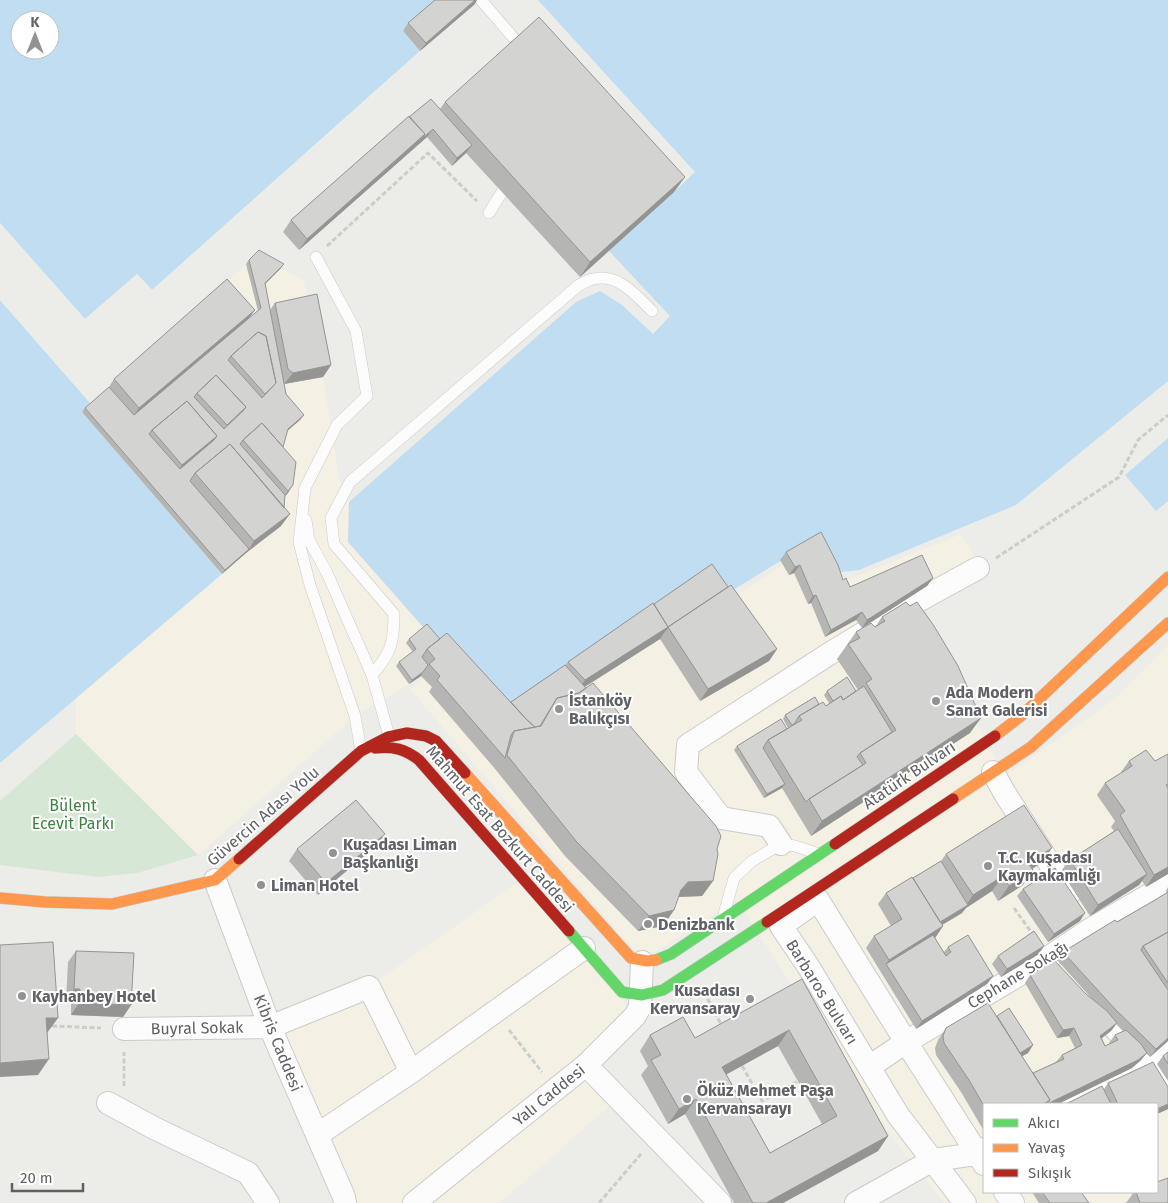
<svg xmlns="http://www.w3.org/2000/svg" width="1168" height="1203" font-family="'Fira Sans',sans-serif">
<rect width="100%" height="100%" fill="#ecece8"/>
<path fill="#f4f0e3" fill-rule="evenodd" d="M256 254 304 281 323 377 339 477 349 502 348 542 439 645 427 671 409 684 355 716 198 855 76 734V696L222 574 82 412 219 291Z
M961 534 985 574 918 615 1005 776 1116 698 1168 645V1203H944L876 1116 737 900 642 960 410 689 446 662 722 605 813 545 844 581ZM984 1104H1157V1192H984Z
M522 879 635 1016 586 1065 618 1098 500 1203H345L270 1027 369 987Z"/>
<path fill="#d7e7d5" d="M76 734 198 855 137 873 98 877 0 865V801Z"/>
<path fill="#c1ddf2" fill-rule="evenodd" d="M0 0H439L403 31 420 51 152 290 137 274 85 319 0 223ZM20 20H50V50H20Z
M537 0H1168V381L1016 505 859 570 832 573 815 540 723 596 502 713 439 645 348 542 349 502 576 302 600 291 622 305 653 334 670 316 609 251 694 172Z
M0 300 91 404 82 412 222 574 0 763Z
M1168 438V501L1156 511 1125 475Z"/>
<path fill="#ecece8" d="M439 0H441L406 31 422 49V53L153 292H150L137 277 86 321 84 322 0 227V223L85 319 137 274 152 290 420 51 403 31Z
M534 0H538L695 172 674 192 673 190 691 172Z
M0 297 2 298 93 402 91 404 0 300Z"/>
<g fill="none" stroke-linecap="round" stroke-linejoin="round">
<g stroke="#cacac9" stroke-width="12">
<path id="lane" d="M481 0 517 42
M489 213 502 192
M316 257 356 331 367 396 337 425 305 488 299 542 310 585 355 716 361 751
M306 520 309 540 327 573 372 675 389 736
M372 675C391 653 394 643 394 614L334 544 331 518 350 482 579 285C583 283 588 280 593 279 618 273 636 295 652 311
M724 914 734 878 752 861 781 844 795 846 816 853"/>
</g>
<g stroke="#cacac9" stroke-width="24">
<path id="street" d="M993 772 1004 792 1069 894
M781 844 769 826 721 818 686 772 688 745 829 654 905 608 978 568
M215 880 270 1027 344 1197 345 1203
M1093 1007 1149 1062 1168 1090
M124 1029 270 1027 369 987 411 1072
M586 1065 720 1203
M869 1067 906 1042 1049 957 1091 929 1168 884
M108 1103 154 1128 248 1173 268 1203
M1070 1104 1149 1062 1168 1045
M317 1135 411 1072 584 948
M1005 1192 1013 1203
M414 1203 586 1065 635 1016 640 1007 642 962
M856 1203 933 1160 976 1154 984 1149
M965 1203 898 1115 808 966 781 926 818 900 906 1042 984 1164"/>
</g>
<g stroke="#c9cac9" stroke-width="12">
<path id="fast" d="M569 931 622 992 642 995 663 990 767 922
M656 960 671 954 835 844"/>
</g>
<g stroke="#c9cac9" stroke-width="12">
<path id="slow" d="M995 736 1021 716 1168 577
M465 773 631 958 647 961 656 960
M953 799 1031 747 1168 623
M0 898 45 902 112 904 215 880 239 859"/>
</g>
<g stroke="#c9cac9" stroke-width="12">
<path id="jam" d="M375 748C393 746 405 749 419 760L569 931
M835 844 995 736
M239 859 361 751 388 737 407 733 426 736 436 741 465 773
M767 922 953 799"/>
</g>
<path stroke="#c9cecb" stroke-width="3" stroke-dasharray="5 2.5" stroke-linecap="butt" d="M327 246 428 153 477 201
M996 558 1119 477 1138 440 1168 415
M1014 908 1034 936
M704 992 722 1026
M52 1026 101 1028
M509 1030 542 1072
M742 1066 762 1101 798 1081
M124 1086V1052
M599 1203 641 1154"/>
<use href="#lane" stroke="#fcfcfc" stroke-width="11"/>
<use href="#street" stroke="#fcfcfc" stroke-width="22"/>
<use href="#fast" stroke="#63d668" stroke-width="11"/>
<use href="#slow" stroke="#ff974d" stroke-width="11"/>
<use href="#jam" stroke="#b3261e" stroke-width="11"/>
</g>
<path fill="#b5b5b4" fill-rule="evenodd" d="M475 4 420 51 403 31 408 23Z
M445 102 685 177 674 192 580 277 466 153 452 166 427 137 299 250 283 232 291 220 409 117 440 109Z
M249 260 281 268 265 284 270 310 275 303 331 365 323 377 284 384 286 394 301 419 287 431 283 447 288 493 285 496 281 526 246 553 222 574 82 412 85 408 109 387 114 379 255 310 249 318 258 311 246 264Z
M786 552 843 580 850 587 933 578 927 586 862 628 856 620 825 637 811 603 808 604 794 573 789 575 780 560Z
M728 587 777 649 769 661 700 701 660 639 585 687 717 849 713 881 702 896 678 897 674 910 663 926 638 931 565 856 496 770 429 692 432 687 421 676 409 684 396 666 399 662 413 652 406 643 409 639H440L511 702 565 665 568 662 654 604Z
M882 617 970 733 811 836 782 788 764 798 734 750 737 746 788 728 783 719 785 715 819 704 826 706 829 703 824 695 827 691H856L858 690 837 659 856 632 875 627Z
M1168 754V874L1146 887 1142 881 1139 885 1090 916 1061 871 1070 860 1114 831 1111 827 1115 821 1097 795 1105 783 1121 773V772L1129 761H1155Z
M385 834 376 846 318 895 289 861 297 849Z
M946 854 1041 863 1032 869 1033 870 1023 885 998 901 992 891 966 908 962 913 942 925 943 926 935 938 944 952 948 947 993 976 987 984 916 1029 866 948 874 936 891 926 878 904 886 893 913 878 941 861Z
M1168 887V1041L1150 1057 1146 1053 1141 1060 1132 1068 1058 1104H984V1131L961 1092 936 1055 935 1048 938 1040 946 1028 997 1016 1033 1045 1028 1053 1022 1056 1033 1073 1056 1062 1062 1055 1075 1048 1069 1036 1057 1038 1025 983 1030 975 1086 994 1094 1001 1057 960 1063 952 1155 900 1167 893 1166 891ZM1116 1024 1123 1031 1115 1035 1109 1043 1110 1044 1105 1046 1102 1038 1111 1031Z
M1023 889 1080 921 1048 942 1017 896Z
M76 951 131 1005 123 1017 71 1015V1001H66L68 962Z
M1039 954 1001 977 992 964 998 956Z
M802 979 888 1136 878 1151 783 1203H734L685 1114 668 1124 641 1075 648 1066 640 1051 650 1035 695 1038ZM778 1046 822 1124 770 1153 726 1074Z
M1168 1052V1081L1157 1064 1163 1056Z
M1108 1083 1168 1087V1109L1157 1114V1104H1066L1104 1089Z
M1032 1192H1081L1089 1203H1039Z
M1134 1192H1157L1168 1203H1126Z"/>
<path fill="#949492" d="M475 0H477L475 4 420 51 426 43Z
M433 129 427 137 299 250 307 239 425 134Z
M472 145 466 153 452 166 457 158Z
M685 177 674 192 580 277 590 262Z
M284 264 281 268 262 287 265 283Z
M255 310 246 322 131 419 139 408Z
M331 365 323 377 284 384 293 373Z
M304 415 301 419 285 433 288 429Z
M217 436 211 444 177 473 182 465Z
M293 485 288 493 282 499 288 491Z
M290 514 281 526 246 553 222 574 225 570 249 549 254 541Z
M800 565 794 573 789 575 795 567Z
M933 578 927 586 862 628 867 620Z
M816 595 811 603 808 604 813 596Z
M862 612 856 620 825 637 831 630Z
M668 627 660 639 576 692 585 680Z
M777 649 769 661 700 701 708 689Z
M423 672 421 676 409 684 412 680Z
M981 718 970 733 811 836 822 821Z
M785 784 782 788 764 798 767 794Z
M385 834 376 846 318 895 326 883Z
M1052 848 1041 863 1018 878 1028 863Z
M1168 867V874L1146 887 1154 875Z
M1033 870 1023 885 998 901 1009 886Z
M1147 874 1139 885 1090 916 1098 905Z
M1003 876 992 891 966 908 962 913 930 932 936 924 965 907 973 895Z
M713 881 702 896 677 897 681 890 688 882Z
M674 910 663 926 638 931 649 916Z
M1085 913 1080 921 1048 942 1054 934Z
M943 926 935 938 886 964 889 960Z
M1044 946 1039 954 1001 977 1007 969Z
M993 976 987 984 916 1029 922 1021Z
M74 989H80L71 1001H66Z
M79 1003 131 1005 123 1017 71 1015Z
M46 1018H58L47 1033Z
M1117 1023 1111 1031 1095 1043 1100 1036Z
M1074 1028 1069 1036 1057 1038 1063 1030Z
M789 1030 778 1046 711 1083 722 1067Z
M1168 1038V1041L1150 1057 1156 1049Z
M1033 1045 1028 1053 1011 1063 1017 1055Z
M1147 1053 1141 1060 1132 1068 1058 1104H1043Z
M49 1059 38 1075 0 1077V1063Z
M696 1099 685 1114 668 1124 679 1109Z
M1168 1104V1109L1157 1114V1109Z
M888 1136 878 1151 783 1203H766Z"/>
<path fill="#d3d3d1" stroke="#949492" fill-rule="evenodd" d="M435 0H475L426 43 408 23Z
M539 17 685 177 590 262 445 102Z
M431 99 472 145 457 158 433 129 423 138 425 134 409 117Z
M409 116 425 134 307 239 291 220Z
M259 250 284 264 265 283 286 394 304 415 288 429 283 447 262 423 243 440 240 444 285 495 284 508 230 444 195 473 190 481 249 549 225 570 85 408 109 387 134 415 261 308 249 260ZM258 332 266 336 276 383 262 398 228 360 231 356ZM216 375 246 407 243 411 224 429 194 397 197 393ZM187 401 217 436 214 440 180 469 149 434 152 430Z
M227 279 255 310 139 408 114 379Z
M317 294 331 365 293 373 288 369 275 303Z
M258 332 266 336 276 383 265 394 231 356Z
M216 375 246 407 227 425 197 393Z
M187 401 217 436 182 465 152 430Z
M262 423 296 462 293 485 288 491 243 440Z
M230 444 290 514 254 541 195 473Z
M821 532 838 565 843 580 846 578 850 587 922 555 933 578 867 620 862 612 831 630 816 595 813 596 800 565 795 567 786 552Z
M712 564 728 587 668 627 665 631 668 627 654 604Z
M731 585 777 649 708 689 668 627Z
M906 602 910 606 917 602 934 626 958 666 981 718 822 821 809 799 866 763 860 753 896 730 866 683 872 679 848 644 860 638 856 632 871 623 875 627 885 621 882 617Z
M653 603 668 627 585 680 568 662Z
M427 624 440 639 427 649 422 657 428 665 423 672 412 680 399 662 416 649 409 639Z
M447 633 526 719 535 727 514 731 511 735 505 758 437 680 440 676 429 664 435 659 427 649Z
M565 665 586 688 579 693 557 698 540 726 535 727 526 719 511 702Z
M847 677 856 691 843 700 841 696 833 701 827 691Z
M593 683 716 826 721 836 717 849 718 854 713 881 688 882 681 890 674 910 649 916 576 841 507 755 514 731 541 726 557 698 579 693Z
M864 686 892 732 860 753 857 757 863 765 809 799 806 802 768 740 802 720 799 716 823 702 826 706 841 696 843 700Z
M815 697 819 704 799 716 794 724 792 725 785 715Z
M781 719 787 729 768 740 763 748 785 784 767 794 737 746Z
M1146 750 1155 761 1168 754V784L1166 785 1168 788V867L1154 875 1120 815 1125 811 1105 783 1132 766 1129 761Z
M356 800 385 834 326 883 297 849Z
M1024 805 1052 848 1028 863 1033 870 1009 886 1003 876 973 895 946 854Z
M1118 829 1147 874 1098 905 1070 860Z
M941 861 968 905 940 922 913 878Z
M1055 868 1085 913 1054 934 1023 889Z
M912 877 943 926 889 960 874 936 902 919 886 893Z
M1168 892V932L1143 946 1141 950 1168 990V1038L1156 1049 1115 1009 1063 952 1115 920 1117 922 1155 900Z
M1034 931 1044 946 1007 969 998 956Z
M1168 932V983L1143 946Z
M933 935 946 956 951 952 948 947 968 935 993 976 922 1021 886 964Z
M53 942 58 1018H46L49 1059 0 1063V945Z
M76 951 134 953 131 1005 79 1003 80 989H74Z
M1054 960 1086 994 1107 1011 1117 1023 1100 1036 1105 1046 1118 1040 1115 1035 1126 1030 1141 1044 1147 1053 1138 1060 1047 1104 1050 1100 1033 1073 1064 1059 1062 1055 1082 1045 1074 1028 1063 1030 1030 975Z
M802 979 888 1136 766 1203H753L696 1099 679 1109 651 1060 661 1055 650 1035 683 1017 695 1038ZM789 1030 837 1116 770 1153 722 1067Z
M988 1003 1050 1100 1043 1104H984V1106L969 1080 944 1043 943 1036 946 1028Z
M1009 1008 1033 1045 1020 1053 997 1016Z
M1168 1052V1064L1163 1056Z
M1153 1062 1168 1087V1104L1157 1109V1104H1118L1108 1083Z
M1102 1086 1111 1104H1066Z
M1168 1178V1203H1140L1136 1192H1157V1182Z
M1042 1192H1081L1089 1203H1050Z"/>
<g fill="#909293" stroke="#fff" stroke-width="2">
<circle cx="936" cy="701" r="5"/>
<circle cx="559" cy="709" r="5"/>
<circle cx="333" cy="853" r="5"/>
<circle cx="988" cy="866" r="5"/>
<circle cx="261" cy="885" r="5"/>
<circle cx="648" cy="924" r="5"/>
<circle cx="22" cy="996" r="5"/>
<circle cx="750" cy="999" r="5"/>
<circle cx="687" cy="1099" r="5"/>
</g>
<g text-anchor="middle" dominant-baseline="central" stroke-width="4" stroke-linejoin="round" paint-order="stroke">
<g font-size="16" font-weight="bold" fill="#5e6165" stroke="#fff" text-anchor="start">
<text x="946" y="692">Ada Modern<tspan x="946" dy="18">Sanat Galerisi</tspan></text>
<text x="569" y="700">İstanköy<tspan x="569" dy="18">Balıkçısı</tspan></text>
<text x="343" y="844">Kuşadası Liman<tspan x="343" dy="18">Başkanlığı</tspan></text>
<text x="998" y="857">T.C. Kuşadası<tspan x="998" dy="18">Kaymakamlığı</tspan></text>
<text x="271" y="885">Liman Hotel</text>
<text x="658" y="924">Denizbank</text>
<text x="740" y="990" text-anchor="end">Kusadası<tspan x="740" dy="18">Kervansaray</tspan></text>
<text x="32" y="996">Kayhanbey Hotel</text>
<text x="697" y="1090">Öküz Mehmet Paşa<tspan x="697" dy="18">Kervansarayı</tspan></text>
</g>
<g font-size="16" fill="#5e6165" stroke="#fff">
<text transform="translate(909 775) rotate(-34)">Atatürk Bulvarı</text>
<text transform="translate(263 816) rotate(-41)">Güvercin Adası Yolu</text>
<text transform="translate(500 829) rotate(49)">Mahmut Esat Bozkurt Caddesi</text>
<text transform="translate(1018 975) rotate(-31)">Cephane Sokağı</text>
<text transform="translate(822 992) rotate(58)">Barbaros Bulvarı</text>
<text transform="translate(197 1028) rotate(-1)">Buyral Sokak</text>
<text transform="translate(278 1043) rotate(68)">Kibris Caddesi</text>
<text transform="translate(549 1095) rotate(-39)">Yalı Caddesi</text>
</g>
<g font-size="16" fill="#3f8342" stroke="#fff">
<text x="73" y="805">Bülent<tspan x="73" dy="18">Ecevit Parkı</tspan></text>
</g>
</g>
<rect x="983" y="1103" width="175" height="90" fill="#ffffff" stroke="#bfc0c1"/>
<rect x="993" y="1119" width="25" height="8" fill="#63d668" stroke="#bfc0c1"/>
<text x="1028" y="1128" font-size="15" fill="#5e6165">Akıcı</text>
<rect x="993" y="1144" width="25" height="8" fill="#ff974d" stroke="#bfc0c1"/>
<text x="1028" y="1153" font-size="15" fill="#5e6165">Yavaş</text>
<rect x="993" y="1169" width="25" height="8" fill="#b3261e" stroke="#bfc0c1"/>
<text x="1028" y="1178" font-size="15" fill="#5e6165">Sıkışık</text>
<g transform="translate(35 35)"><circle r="24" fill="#ffffff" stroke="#bfc0c1"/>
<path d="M0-4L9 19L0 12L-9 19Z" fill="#909293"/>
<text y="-8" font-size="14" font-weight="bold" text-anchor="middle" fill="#5e6165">K</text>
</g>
<path d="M12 1183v8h71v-8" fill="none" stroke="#5e6165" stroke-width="2.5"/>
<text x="20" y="1183" font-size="15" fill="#5e6165" stroke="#ffffff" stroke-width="4" paint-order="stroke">20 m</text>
</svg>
